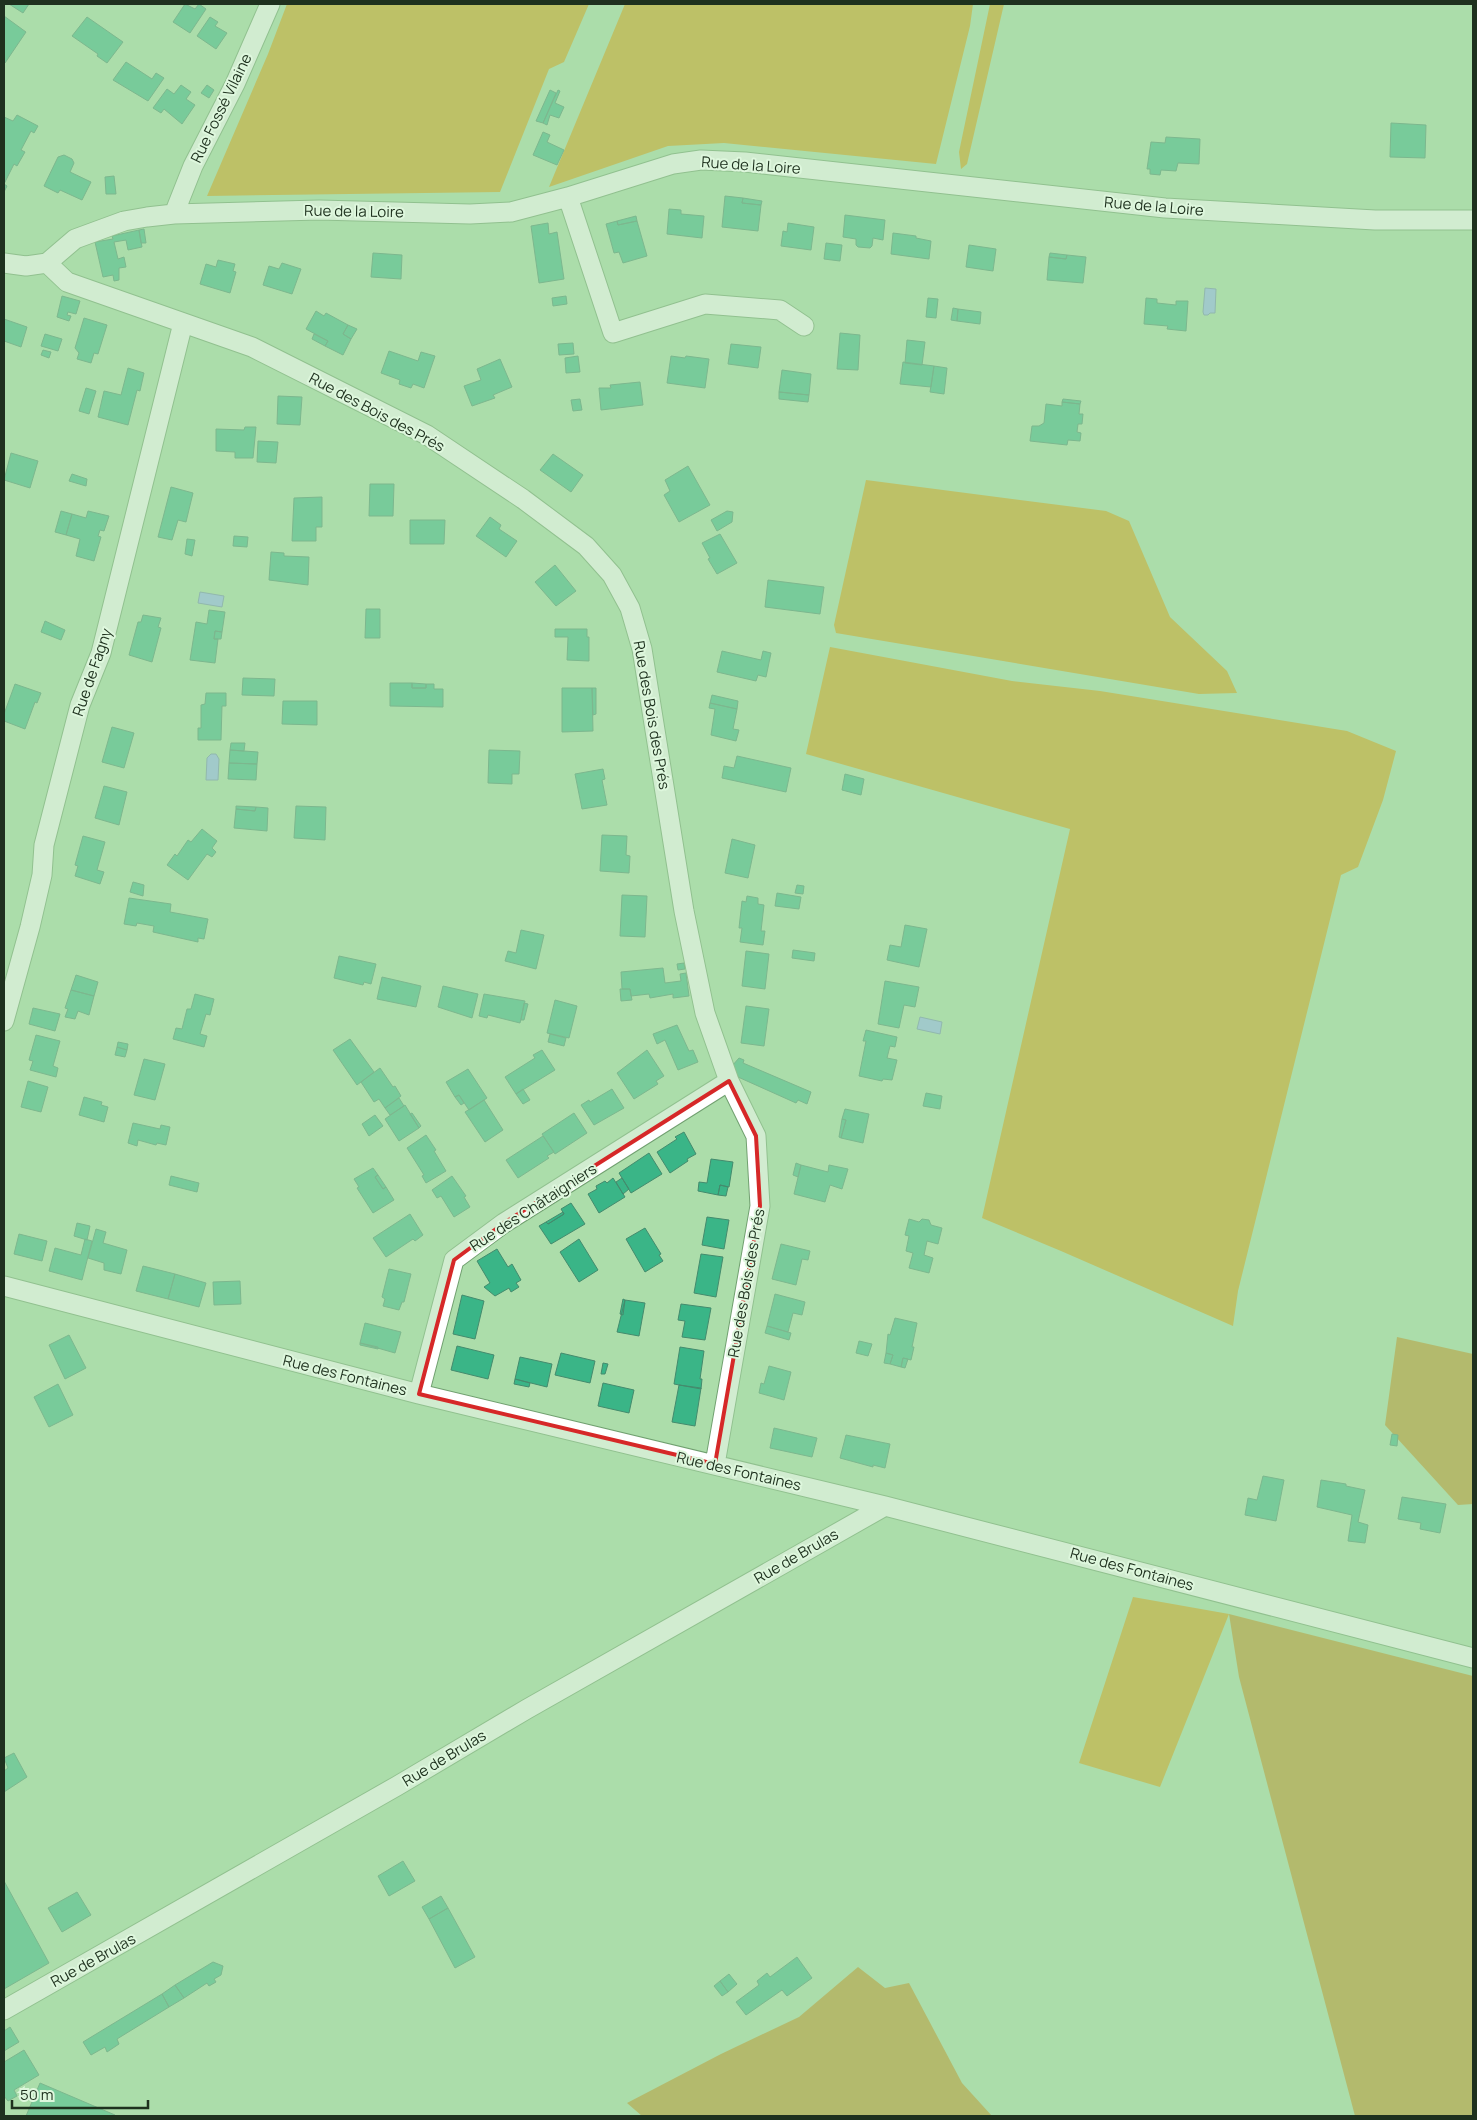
<svg xmlns="http://www.w3.org/2000/svg" width="1477" height="2120" font-family="Manrope,sans-serif">
<rect width="100%" height="100%" fill="#acddaa"/>
<path fill="#d39f18" d="M287 4H589L564 62 549 69 500 192 207 196 268 54Z
M625 4H973L970 26 936 164 724 143 668 146 549 187Z
M990 4H1004L967 164 961 169 959 152Z
M866 480 1106 511 1129 521 1170 617 1227 671 1237 693 1199 694 836 633 834 625Z
M830 647 1012 681 1100 691 1347 731 1396 751 1383 800 1358 867 1341 875 1238 1291 1233 1326 1061 1251 982 1218 1070 829 806 754Z
M1133 1597 1229 1614 1160 1787 1079 1763Z"/>
<path fill="#bd9125" d="M1397 1337 1473 1354V1504L1458 1505 1385 1425Z
M1229 1614 1473 1676V2116H1355L1239 1677Z
M858 1967 885 1988 909 1983 962 2083 992 2116H642L627 2103 721 2054 799 2017Z"/>
<path fill="#95b3f2" stroke="#718cb2" d="M1205 288 1216 289 1215 313H1210L1208 315H1204L1203 312Z
M200 592 224 596 222 607 198 603Z
M211 754H216L219 759 218 780H206L207 758Z
M920 1017 942 1022 940 1034 917 1029Z"/>
<path fill="#3ab587" stroke="#448b6d" d="M9 4H29L23 13Z
M185 4 195 9 199 4 206 9 190 33 173 22Z
M4 16 26 32 5 63 4 62Z
M87 17 123 42 107 63 97 56 98 54 72 36Z
M210 17 218 22 215 26 227 33 216 49 197 36Z
M126 62 152 79 156 73 164 78 148 101 113 80Z
M181 85 191 92 186 99 195 105 182 124 164 109 161 113 153 108 167 89 174 94Z
M207 85 214 90 209 98 201 93Z
M550 90 556 93 543 123 536 121Z
M558 90 560 91 555 103 564 107 559 118 550 115 547 125 543 123Z
M17 115 38 126 34 133 31 131 21 150 25 152 17 166 14 164 4 184 7 186 4 192V117L13 121Z
M1391 123 1426 125 1425 158 1390 157Z
M543 132 550 135 547 142 564 150 557 165 533 155Z
M1166 137 1200 139 1199 164 1178 163 1176 171 1161 170 1160 175 1150 174V169H1147L1151 142 1165 143Z
M64 155 72 159 74 163 70 172 91 182 82 200 60 190 58 193 44 186 58 157Z
M114 176 116 194H106L105 177Z
M725 196 743 198 742 203 761 205 758 231 722 227Z
M743 198 762 201 761 205 742 203Z
M669 209 681 210V214L704 216 702 238 667 234Z
M845 215 885 220 883 240 873 238 872 246 870 248 858 247 856 245V239L843 237Z
M636 216 637 221 618 225 617 221Z
M617 221 618 225 637 221 647 256 623 263 619 252 614 253 606 224Z
M548 223 549 234 557 232 564 279 539 283 531 226Z
M788 223 814 227 811 250 781 246 783 231 787 232Z
M144 229 146 243H141L139 230Z
M139 230 142 247 128 250 126 240 114 242 118 259 124 257 126 267 119 268V280L114 281 113 275 103 277 95 242 113 239 112 236Z
M893 233 916 236V238L931 241 929 259 891 254Z
M826 243 842 245 840 261 824 259Z
M969 245 996 249 993 271 966 267Z
M373 253 402 255 401 279 371 277Z
M1050 253 1067 255 1066 259 1049 257Z
M1067 255 1086 257 1083 283 1047 280 1049 257 1066 259Z
M218 260 235 264 233 271 236 272 230 293 200 284 206 264 216 267Z
M282 263 301 269 292 294 263 285 269 266 279 269Z
M62 296 80 301 76 314 68 312 67 315 71 316 69 321 57 317Z
M566 296 567 304 553 306 552 298Z
M928 298 938 299 936 318 926 317Z
M1146 298 1157 299V303L1176 305V301H1188L1186 331 1167 329 1168 326 1144 324Z
M953 308 958 309 957 321 951 320Z
M958 309 981 312 980 324 957 321Z
M316 311 324 316 326 313 348 325 343 334 351 339 343 355 325 346 328 341 306 329Z
M84 318 107 325 98 354 94 353 91 363 77 359 79 353 75 348Z
M4 319 27 327 21 347 4 341Z
M348 325 357 329 351 339 343 334Z
M840 333 860 335 858 370 837 369Z
M45 334 62 339 58 351 41 346Z
M314 334 328 341 325 346 312 339Z
M907 340 925 342 922 365 905 363Z
M573 343 574 354 559 355 558 344Z
M731 344 761 347 758 368 728 364Z
M43 350 51 352 49 358 41 355Z
M389 351 418 361 421 352 435 356 424 388 413 384 411 388 399 384 400 380 381 373Z
M578 356 580 372 566 373 565 358Z
M671 356 685 358 686 356 709 359 705 388 667 383Z
M500 359 512 387 493 395 495 398 472 406 464 386 481 380 477 369Z
M903 362 934 366 931 387 900 384Z
M934 366 947 368 944 394 930 392Z
M128 368 144 373 140 391 137 390 128 425 98 417 104 391 121 395Z
M782 370 811 374 809 395 779 392Z
M640 382 643 405 601 410 599 388H611L610 385Z
M86 388 96 391 89 414 79 411Z
M779 392 809 395 808 402 779 399Z
M278 396 302 397 300 425 277 424Z
M580 399 582 410 573 411 571 400Z
M1063 399 1081 401 1080 404 1062 402Z
M1062 402 1080 404 1079 414H1083L1082 424H1078L1077 432 1081 433 1080 441 1068 440 1067 445 1030 441 1032 426H1039L1044 423 1046 404 1062 406Z
M245 427H256L253 458H235V452L216 451V429L244 430Z
M258 441 278 442 276 463 257 462Z
M11 453 38 461 30 488 4 480Z
M553 454 583 475 571 492 540 470Z
M688 466 710 505 679 522 664 495 670 491 665 480Z
M72 474 87 479 86 486 69 481Z
M370 484H394L393 516H369Z
M171 487 193 493 186 522 178 520 172 540 158 537Z
M322 497V527H316V541H292L294 498Z
M61 511 72 514 66 535 55 532Z
M88 511 109 516 104 531 100 530 98 536 101 537 94 561 76 556 80 539 66 535 72 514 86 518Z
M727 511 733 512 732 522 717 531 711 520Z
M490 517 501 525 499 529 517 541 506 557 476 536Z
M410 520H445L444 544H410Z
M720 534 737 563 717 574 708 559 710 558 702 543Z
M234 536 248 537 247 547 233 546Z
M187 539 195 540 192 556 185 554Z
M271 552 284 553V556L309 557 308 585 269 580Z
M555 565 576 591 556 606 535 582Z
M768 580 824 587 820 614 765 607Z
M366 609H380V638H365Z
M209 610 225 612 222 632 215 631 214 639H218L215 663 190 660 196 622 207 624Z
M143 615 161 618 158 627 161 628 152 662 129 655 138 622H141Z
M45 621 65 630 61 640 41 632Z
M555 629H587V637H589V661L567 660 568 637H555Z
M215 631 222 632 221 639H214Z
M722 651 761 660 763 651 771 653 766 677 758 675 756 681 717 672Z
M243 678 275 679 274 696 242 695Z
M390 683H412V688H426V684H434V689H443V707L390 706Z
M412 683 426 684V688H412Z
M15 684 41 693 37 703 35 702 25 729 4 721V714Z
M562 688H592L593 731 562 732Z
M592 688H596V714L593 715Z
M206 693H226V706H222L221 740H198V728H201V705L205 704Z
M712 695 738 701 737 709 710 703Z
M283 701H317V725L282 724Z
M710 703 737 709 733 729 739 730 736 741 711 735 715 709 709 708Z
M112 727 134 733 124 768 102 762Z
M231 743H245L244 751 230 750Z
M230 750 258 752 257 764 229 763Z
M489 750 520 751 519 774H512V784L488 783Z
M737 756 791 768 786 792 722 778 724 766 734 768Z
M229 763 257 764 256 780 228 779Z
M603 769 605 779 602 780 607 805 582 809 575 774Z
M845 774 864 779 861 795 842 790Z
M104 786 127 792 119 825 95 818Z
M236 806 256 807 255 811 236 809Z
M296 806 326 807 325 840 294 838Z
M256 807 268 808 267 831 234 828 236 809 255 811Z
M202 829 217 841 212 848 216 852 212 857 207 854 188 880 167 865 175 854 177 856 188 840 191 842Z
M602 835 627 836 626 855 630 856 629 873 600 871Z
M83 836 105 842 97 870 104 872 100 884 75 876 78 866 75 865Z
M732 839 755 845 748 878 725 873Z
M133 882 144 885 143 896 130 892Z
M797 885 804 886 803 894 795 893Z
M777 893 801 897 799 909 775 906Z
M622 895 647 896 645 937 620 936Z
M747 896 758 898V904L764 905 761 931H765L763 945 740 942 742 928H739L742 901 746 902Z
M129 898 171 904 170 912 208 919 204 939 198 938V942L153 932 154 926 137 923 136 926 124 924Z
M905 925 927 929 919 967 887 960 890 945 901 947Z
M521 930 544 935 536 969 505 961 508 951 516 953Z
M793 950 815 953 814 961 792 958Z
M746 951 769 954 765 989 742 986Z
M339 956 376 964 371 984 364 982 363 985 334 978Z
M684 963 685 969 678 970 677 964Z
M663 968 665 983 681 981 680 974 686 973 689 996 673 998V994L650 998 649 994 631 996 630 989H622L621 972Z
M76 975 98 982 94 996 71 990Z
M382 977 421 986 416 1007 377 999Z
M885 981 919 987 915 1007 904 1005 899 1028 878 1024Z
M443 986 478 994 472 1018 438 1007Z
M620 989H630L632 1000 621 1001Z
M71 990 94 996 89 1015 78 1011 75 1019 65 1017 68 1009 65 1008Z
M195 994 214 999 210 1015 206 1014 200 1034 207 1036 204 1047 173 1039 176 1028 182 1029 187 1009H191Z
M484 994 525 1001 520 1023 488 1015 487 1018 479 1016Z
M555 1000 577 1006 569 1038 547 1033Z
M524 1003 528 1004 524 1020H521Z
M746 1006 769 1009 764 1046 741 1043Z
M33 1008 60 1014 55 1031 29 1024Z
M677 1025 689 1051 693 1050 698 1062 678 1070 665 1040 657 1044 653 1034Z
M866 1030 897 1037 895 1047 890 1046 887 1058 897 1060 892 1080 883 1079 882 1081 859 1076 866 1041H863Z
M550 1034 566 1038 564 1046 548 1042Z
M36 1035 60 1041 53 1066 58 1068 56 1077 30 1070 33 1061 29 1060Z
M350 1039 374 1072 357 1085 333 1050Z
M118 1042 128 1044 127 1050 117 1047Z
M117 1047 127 1050 125 1057 115 1055Z
M542 1050 555 1070 516 1094 505 1077 535 1058 533 1055Z
M647 1050 664 1076 656 1081 658 1084 634 1099 617 1073Z
M739 1058 744 1060 743 1063 811 1092 807 1104 798 1100 796 1103 738 1077 732 1066Z
M144 1059 165 1064 155 1100 134 1095Z
M380 1068 393 1087 395 1086 401 1096 385 1108 379 1099 374 1102 361 1082Z
M468 1069 487 1098 469 1110 459 1095 455 1097 446 1082Z
M28 1081 48 1087 41 1112 21 1107Z
M523 1089 530 1100 523 1104 516 1094Z
M612 1089 624 1108 594 1125 581 1105 589 1100 590 1102Z
M926 1093 942 1096 940 1109 923 1106Z
M459 1095 464 1103 461 1105 455 1097Z
M84 1097 102 1102 101 1105 108 1107 104 1122 79 1115Z
M399 1098 404 1106 390 1115 385 1108Z
M484 1100 503 1130 485 1142 465 1112Z
M405 1105 419 1128 399 1141 385 1119Z
M845 1109 869 1114 863 1143 841 1138 846 1120 842 1119Z
M412 1113 421 1126 419 1128 410 1114Z
M574 1113 587 1133 555 1154 542 1134Z
M375 1115 383 1126 369 1136 362 1124Z
M842 1119 846 1120 841 1138 839 1137Z
M133 1123 160 1129 161 1125 170 1127 166 1145 157 1143 156 1145 138 1140 137 1146 128 1143Z
M684 1132 696 1154 687 1159 688 1161 670 1173 657 1152 677 1139 675 1137Z
M426 1135 436 1150 434 1151 446 1171 426 1183 422 1176 424 1175 407 1148Z
M543 1136 554 1152 547 1156 549 1158 518 1178 506 1160Z
M649 1153 662 1174 631 1193 619 1173Z
M711 1159 733 1162 729 1187 720 1185 718 1195 698 1191 699 1182 707 1183Z
M796 1163 801 1165 798 1177 793 1175Z
M801 1165 828 1172 829 1165 848 1169 842 1189 830 1185 825 1202 794 1194Z
M373 1168 378 1175 375 1177 383 1189 386 1187 394 1200 373 1213 357 1188 359 1187 354 1179Z
M378 1175 386 1187 383 1189 375 1177Z
M171 1176 199 1183 197 1192 169 1185Z
M452 1176 466 1196 464 1197 470 1207 454 1217 441 1196 437 1198 432 1190Z
M613 1178 625 1197 599 1213 588 1194 597 1189 596 1186 605 1181 607 1183Z
M622 1178 629 1189 623 1194 616 1182Z
M720 1185 728 1187 726 1196 718 1195Z
M571 1203 585 1224 551 1244 539 1226 546 1222 548 1224 564 1214 561 1209Z
M563 1212 564 1214 548 1224 546 1222Z
M410 1214 423 1235 415 1241 413 1239 386 1257 373 1238Z
M707 1217 729 1220 724 1249 702 1245Z
M909 1219 919 1222 922 1219 929 1220 931 1225 942 1228 938 1244 927 1241 924 1255 933 1258 929 1273 909 1268 913 1253 906 1251 909 1236 905 1235Z
M77 1223 90 1226 87 1240 74 1236Z
M645 1228 661 1254 659 1255 663 1261 645 1272 626 1239Z
M96 1229 106 1232 103 1243 127 1250 121 1274 104 1270V1263L88 1258Z
M19 1234 47 1241 42 1261 14 1254Z
M85 1239 92 1241 82 1280 49 1271 55 1248 81 1255Z
M579 1239 598 1270 579 1282 560 1252Z
M781 1244 810 1251 808 1260 802 1259 796 1285 772 1279Z
M497 1249 508 1267 512 1264 521 1280 516 1283 519 1287 511 1292 509 1288 495 1296 484 1287 490 1283 477 1261Z
M701 1254 723 1257 716 1297 694 1293Z
M143 1266 175 1274 168 1299 136 1291Z
M389 1269 411 1274 404 1302H402L399 1310 383 1306 385 1299 382 1297Z
M175 1274 206 1283 199 1307 168 1299Z
M240 1281 241 1304 214 1305 213 1282Z
M775 1294 805 1302 802 1315 793 1313 788 1332 767 1326Z
M462 1295 484 1301 475 1339 453 1334Z
M623 1299 625 1300 623 1315 620 1314Z
M625 1300 645 1303 639 1336 617 1332Z
M681 1304 711 1308 705 1340 682 1337 685 1321 678 1320Z
M895 1318 917 1323 912 1347H914L911 1360 903 1358 901 1367 890 1364 893 1355 886 1353 888 1334 890 1335Z
M365 1323 401 1332 395 1353 360 1343Z
M767 1326 791 1333 789 1340 765 1333Z
M69 1335 86 1368 65 1379 49 1345Z
M859 1341 872 1344 868 1356 856 1353Z
M360 1343 378 1347V1349L360 1345Z
M457 1346 494 1355 488 1379 451 1370Z
M680 1347 704 1351 700 1379H702L701 1389 674 1384Z
M561 1353 595 1361 590 1383 555 1375Z
M886 1353 893 1355 890 1364 884 1363Z
M520 1357 552 1364 547 1387 515 1379Z
M903 1358 908 1359 905 1368 901 1367Z
M603 1363 608 1364 605 1374H601Z
M769 1366 791 1372 784 1400 759 1393 761 1383 764 1384Z
M515 1379 530 1383 529 1387 514 1384Z
M603 1383 634 1390 629 1413 598 1406Z
M58 1384 73 1415 49 1427 34 1397Z
M679 1385 701 1388 695 1426 672 1422Z
M774 1428 817 1438 812 1457 770 1448Z
M1392 1434 1398 1435 1397 1446 1390 1445Z
M846 1435 890 1444 885 1468 873 1465V1467L840 1458Z
M1263 1476 1284 1480 1276 1521 1245 1515 1248 1498 1257 1500Z
M1321 1480 1346 1484V1486L1365 1490 1358 1522 1368 1525 1365 1543 1348 1541 1352 1515 1317 1507Z
M1402 1497 1446 1504 1440 1533 1420 1529 1421 1523 1398 1519Z
M14 1753 27 1777 4 1792V1771L8 1768 4 1758Z
M403 1861 415 1881 389 1896 378 1876Z
M4 1881 49 1963 4 1989Z
M77 1892 91 1915 62 1932 48 1908Z
M441 1896 448 1908 429 1919 422 1907Z
M448 1908 475 1957 455 1968 429 1919Z
M797 1957 812 1978 787 1996 782 1990 746 2015 736 2002 759 1985 757 1981 767 1973 770 1977Z
M213 1962 223 1966 221 1975 214 1979 216 1982 209 1986 207 1983 184 1998 175 1985Z
M729 1974 737 1984 728 1992 720 1981Z
M720 1981 728 1992 722 1996 714 1986Z
M175 1985 184 1998 169 2007 162 1994Z
M162 1994 169 2007 117 2039 119 2044 107 2052 105 2047 91 2055 83 2042Z
M10 2027 19 2042 4 2051V2031Z
M24 2050 39 2075 14 2090 17 2096 8 2101 4 2096V2062Z
M40 2083 115 2115 114 2116H26Z"/>
<g fill="none" stroke-linecap="round" stroke-linejoin="round">
<g stroke="#71a070" stroke-width="21">
<path id="street" d="M568 197 613 333 705 304 780 310 804 326
M174 214 193 166 235 84 270 4
M4 263 26 266 47 263
M47 263 67 282 252 347 427 435 523 499 586 546 612 575 630 608 642 649 684 911 705 1013 729 1081 756 1136 760 1206 715 1464
M47 263 75 239 124 221 147 217 174 214 319 210 470 214 511 212 568 197 673 164 701 160 745 162 1165 208 1375 220H1473
M4 1021 30 927 42 875 44 845 80 705 101 653 183 323
M4 1286 419 1394 885 1506 1473 1658
M419 1394 454 1260 504 1223 729 1081
M4 2010 397 1786 527 1709 885 1506"/>
</g>
<use href="#street" stroke="#fff" stroke-width="19"/>
</g>
<path d="M0 0H1477V2120H0ZM729 1081 756 1136 760 1206 715 1464 419 1394 454 1260 504 1223Z" fill="#acddaa" fill-opacity=".55" fill-rule="evenodd"/>
<path fill="none" stroke="#d62828" stroke-width="4" stroke-linejoin="round" d="M729 1081 756 1136 760 1206 715 1464 419 1394 454 1260 504 1223Z"/>
<g text-anchor="middle" dominant-baseline="central" stroke-width="4" stroke-linejoin="round" paint-order="stroke">
<g font-size="15" fill="#1e311e" stroke="#def7dd">
<text transform="translate(221 108) rotate(-64)">Rue Fossé Vilaine</text>
<text transform="translate(751 165) rotate(4)">Rue de la Loire</text>
<text transform="translate(1154 206) rotate(5)">Rue de la Loire</text>
<text transform="translate(354 211) rotate(1)">Rue de la Loire</text>
<text transform="translate(377 412) rotate(28)">Rue des Bois des Prés</text>
<text transform="translate(92 672) rotate(-71)">Rue de Fagny</text>
<text transform="translate(652 715) rotate(80)">Rue des Bois des Prés</text>
<text transform="translate(533 1207) rotate(-33)">Rue des Châtaigniers</text>
<text transform="translate(746 1283) rotate(-80)">Rue des Bois des Prés</text>
<text transform="translate(345 1375) rotate(14)">Rue des Fontaines</text>
<text transform="translate(739 1471) rotate(13)">Rue des Fontaines</text>
<text transform="translate(796 1556) rotate(-30)">Rue de Brulas</text>
<text transform="translate(1132 1569) rotate(15)">Rue des Fontaines</text>
<text transform="translate(444 1758) rotate(-31)">Rue de Brulas</text>
<text transform="translate(93 1960) rotate(-29)">Rue de Brulas</text>
</g>
</g>
<rect width="1477" height="2120" fill="none" stroke="#1e311e" stroke-width="10"/>
<path d="M12 2100v8h136v-8" fill="none" stroke="#1e311e" stroke-width="2.5"/>
<text x="20" y="2100" font-size="15" fill="#1e311e" stroke="#def7dd" stroke-width="4" paint-order="stroke">50 m</text>
</svg>
